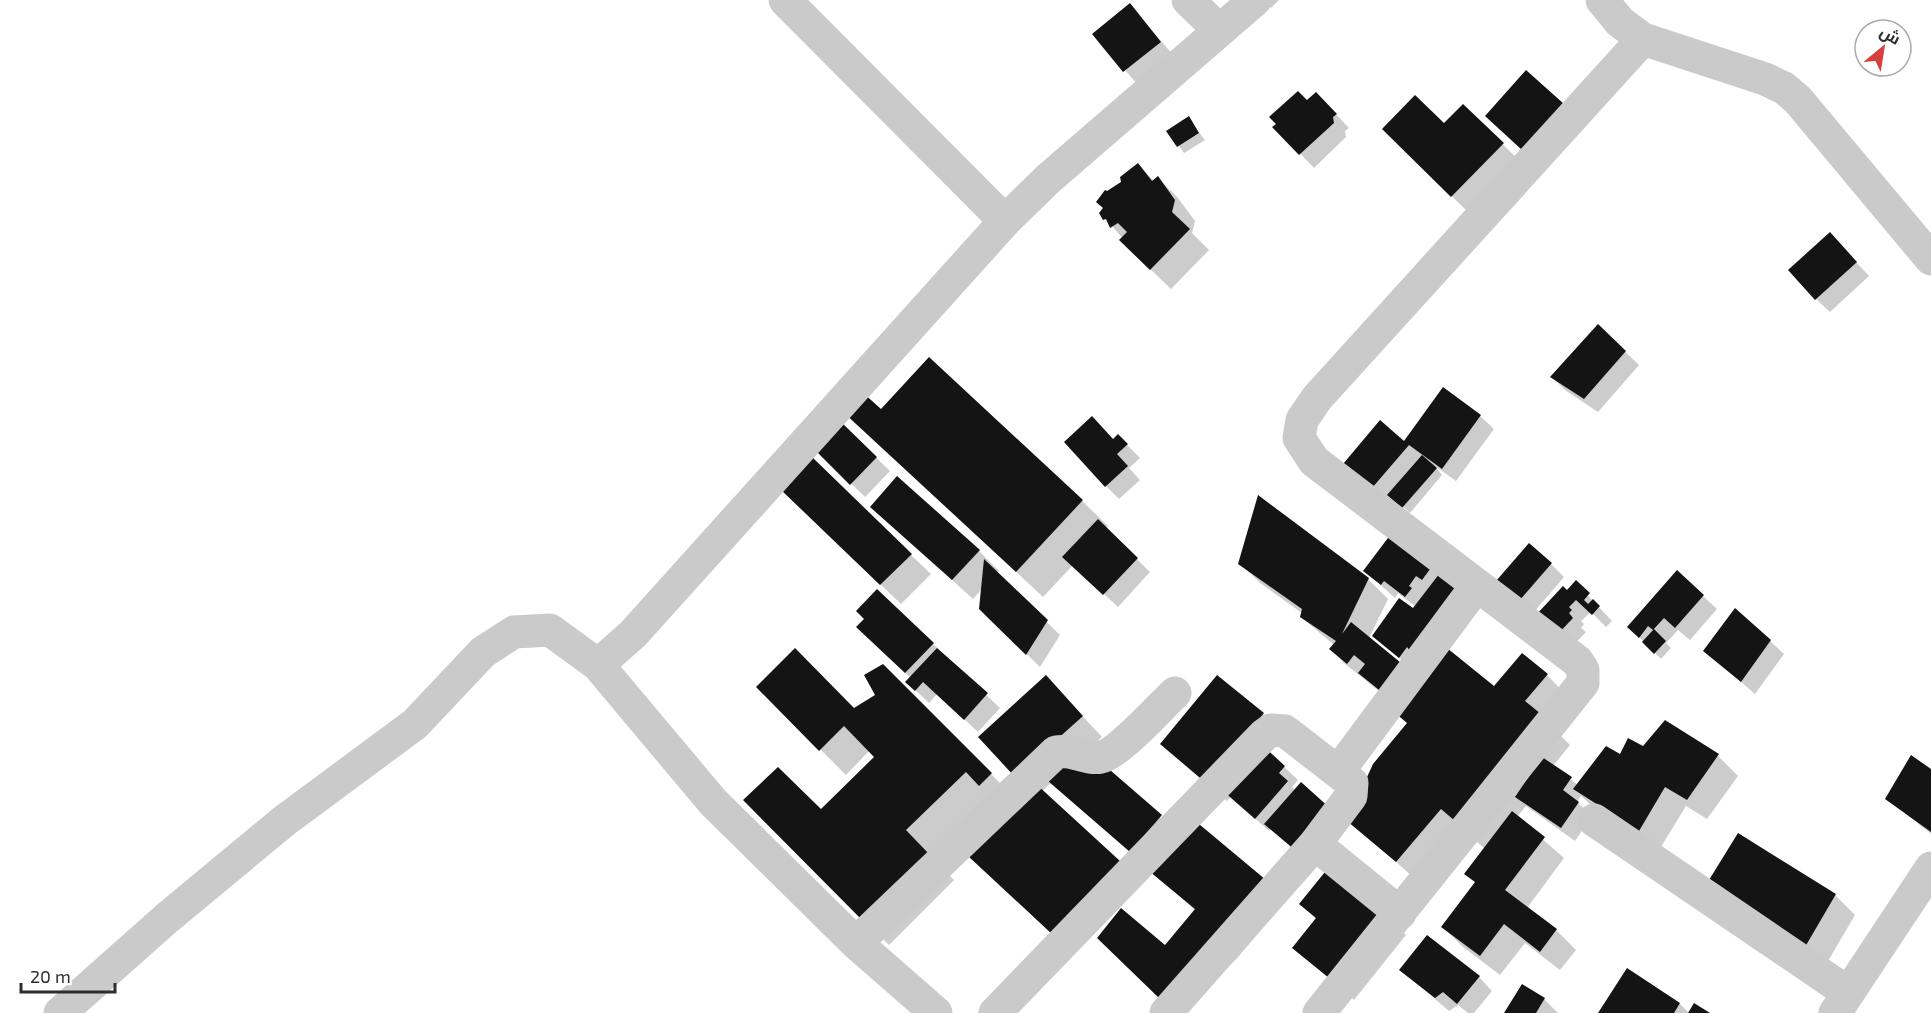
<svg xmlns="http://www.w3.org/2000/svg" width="1931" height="1013" font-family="'Exo 2',Cairo,sans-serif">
<rect width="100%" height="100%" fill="#fff"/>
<path fill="#0003" d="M1263 0H1279L1271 8Z
M1130 5 1174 56 1138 85 1094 34Z
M1307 102 1329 107 1349 128 1345 131 1346 137 1314 168 1275 127Z
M1463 106 1523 164 1472 216 1384 129 1444 125Z
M1188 118 1205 140 1184 153 1168 131Z
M1138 165 1154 181 1158 178 1178 198 1195 221 1192 233 1209 250 1171 289 1141 260 1101 213 1108 193 1122 183Z
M1843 248 1869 276 1830 312 1816 299Z
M1598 326 1639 365 1598 412 1565 390 1552 377Z
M929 359 1082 501 1108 526 1106 529 1150 572 1118 607 1073 565 1043 597 844 411H881Z
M1444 390 1480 416 1494 429 1456 481 1435 466 1442 475 1410 513 1390 496 1387 500 1359 477 1405 443Z
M840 423 890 471 865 497 815 448Z
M1118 436 1140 458 1129 468 1140 480 1119 499 1106 486 1113 441Z
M872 507 979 551 999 571 997 573 1060 635 1040 667 994 622 982 589 973 599Z
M801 508 911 555 931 574 901 604Z
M1395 532 1445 573 1447 650 1494 689 1547 675 1572 701 1551 726 1570 745 1553 766 1578 785 1621 756 1643 748 1665 722 1718 756 1738 776 1707 819 1686 806 1659 850 1595 809 1581 796 1577 802 1592 816 1575 841 1526 806 1517 817 1564 858 1527 908 1556 930 1576 950 1560 970 1525 943 1500 975 1463 947 1443 927 1476 883 1466 874 1485 849 1467 833 1423 886 1349 820 1408 724 1400 708 1344 663 1331 649 1334 645 1301 617 1302 613 1260 583 1240 563 1368 579 1388 599 1369 638 1405 668 1413 670 1374 635 1416 607 1398 593 1395 598 1365 571Z
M1551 564 1564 577 1533 613 1511 594Z
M1677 572 1717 609 1690 640 1678 630 1666 643 1671 648 1661 659 1629 627Z
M1576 583 1612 621 1606 627 1591 612 1581 621 1584 624 1581 628 1586 632 1571 648 1550 629 1567 592Z
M871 640 933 644 1000 708 978 732 937 694 929 703 907 682 911 678Z
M1770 641 1784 654 1755 694 1705 651Z
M883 666 1017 800 931 857 954 880 889 945 745 800 821 812 876 757 870 750 846 775 758 687 854 709 877 695Z
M1046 677 1102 737 1086 751 1181 836 1285 901 1238 957 1183 1013 1166 947 1196 911 1052 782 1042 791 1073 954 970 856 1031 790Z
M1263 714 1282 734 1268 752 1298 780 1292 787 1295 790 1269 831 1231 797 1227 801 1162 744Z
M1931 770V834L1887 798Z
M1835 895 1855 915 1818 978 1723 913Z
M1301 904 1386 915 1406 935 1354 1000 1294 948 1317 920Z
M1401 970 1479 977 1492 991 1474 1013H1468L1458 1005 1449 1011Z
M1627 970 1680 1004 1689 1013H1600Z
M1544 999 1558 1013H1506Z"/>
<path fill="#141414" d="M1130 3 1161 42 1123 72 1092 34Z
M1526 70 1564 104 1522 150 1485 116Z
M1298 91 1307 100 1316 92 1337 114 1333 117 1334 123 1299 155 1272 127 1276 124 1269 117Z
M1415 95 1444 123 1463 104 1504 143 1451 197 1382 129Z
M1189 116 1199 133 1177 147 1166 131Z
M1138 163 1152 181 1158 176 1175 200 1172 212 1190 229 1150 270 1119 240 1127 232 1118 223 1110 228 1106 219 1103 220 1099 213 1103 208 1096 202 1105 190 1107 191 1121 182 1120 177Z
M1830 232 1857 262 1815 300 1788 270Z
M1598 324 1626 351 1584 399 1550 377Z
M929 357 1083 500 1016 572 842 411 861 391 881 409Z
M1443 387 1481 415 1442 469 1409 445 1372 488 1343 464 1380 420 1404 441Z
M1092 416 1113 439 1118 434 1128 444 1117 454 1128 466 1105 487 1064 442Z
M840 421 877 457 850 485 813 448Z
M1422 455 1437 468 1402 508 1387 495Z
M811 456 912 554 880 585 779 488Z
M897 476 980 550 952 580 870 507Z
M1258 495 1369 578 1342 634 1351 622 1406 667 1384 694 1358 673 1365 664 1354 655 1347 664 1329 649 1336 641 1300 617 1302 609 1238 564Z
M1098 519 1138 558 1103 595 1062 557Z
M1394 530 1436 561 1422 580 1416 576 1409 586 1412 588 1405 597 1384 581 1381 585 1363 571Z
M1529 543 1552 563 1519 601 1496 581Z
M984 559 1048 620 1026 655 979 609Z
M1443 569 1465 587 1410 651 1407 647 1399 658 1372 636 1399 598 1413 608Z
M1677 570 1704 595 1675 628 1664 618 1653 630 1648 626 1639 638 1627 627Z
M1576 580 1590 593 1584 600 1588 604 1593 599 1600 606 1592 615 1576 600 1569 607 1572 610 1569 613 1573 618 1556 636 1535 616 1563 586 1567 590Z
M877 589 934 643 905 673 856 627 864 619 856 611Z
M1735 608 1771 640 1741 682 1703 651Z
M1654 629 1666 641 1654 654 1642 642Z
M795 648 854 708 875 695 864 675 883 664 992 773 979 786 966 772 906 830 929 854 862 920 743 800 778 767 821 809 874 757 844 726 819 751 756 687Z
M937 648 988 693 964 720 923 682 915 691 905 682Z
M1447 648 1494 686 1522 653 1548 674 1525 701 1546 718 1462 827 1441 809 1396 862 1347 821 1373 764 1407 723 1394 712Z
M1046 675 1083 716 1015 777 978 737Z
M1217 675 1264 713 1206 783 1160 744Z
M1665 720 1719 754 1687 800 1665 787 1639 831 1573 789 1606 746 1620 754 1628 738 1643 746Z
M1080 744 1162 815 1130 852 1048 781Z
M1261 744 1285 766 1279 773 1288 781 1255 819 1222 790Z
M1911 755 1931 769V832L1885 799Z
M1542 757 1572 777 1563 790 1579 802 1561 828 1515 797Z
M1301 782 1331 809 1296 851 1264 824Z
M1035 783 1120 861 1053 935 968 856Z
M1512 811 1545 837 1505 890 1557 929 1540 952 1504 924 1480 956 1441 927 1475 882 1464 874Z
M1193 819 1266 880 1159 998 1097 938 1121 908 1165 945 1195 909 1149 871Z
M1738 833 1836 894 1798 959 1701 893Z
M1329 867 1387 913 1334 982 1292 948 1316 918 1299 904Z
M1427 935 1480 976 1457 1004 1443 992 1435 998 1399 970Z
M1627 968 1680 1003 1674 1013H1598Z
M1522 984 1545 998 1536 1013H1504Z
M1694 1003 1710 1013H1688Z"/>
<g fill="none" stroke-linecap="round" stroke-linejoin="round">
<path stroke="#cacaca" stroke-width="33" d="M785 0 1005 221
M1188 0 1219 30
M1602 0 1620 22 1643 39 1765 79 1784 88 1798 100 1931 259
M598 665 633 634 1005 221 1048 179 1255 0
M1338 772 1477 585
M1594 820 1847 992
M1315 844 1400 913
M856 943 1056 752C1073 749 1086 760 1101 757 1118 754 1161 706 1175 693
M60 1013 167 918 284 821 415 724 483 652 514 632 550 630 598 665 713 802 856 943 936 1013
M995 1013 1264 735 1271 730 1285 731 1352 783 1351 796 1315 844 1166 1013
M1319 1013 1583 683V670L1577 661 1314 461 1299 438 1302 420 1317 398 1643 39
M1835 1013 1931 868"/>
</g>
<g transform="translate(1883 48) rotate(30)"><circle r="28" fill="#ffffff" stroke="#ababab" stroke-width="1.5"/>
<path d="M0-4.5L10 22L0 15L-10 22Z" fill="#d63f3c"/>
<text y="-9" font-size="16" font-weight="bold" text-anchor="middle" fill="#2d2d2d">ش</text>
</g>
<path d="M21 983v9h94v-9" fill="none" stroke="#2d2d2d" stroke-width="3"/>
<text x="30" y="983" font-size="18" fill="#2d2d2d" stroke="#ffffff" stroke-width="4.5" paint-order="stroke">20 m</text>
</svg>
